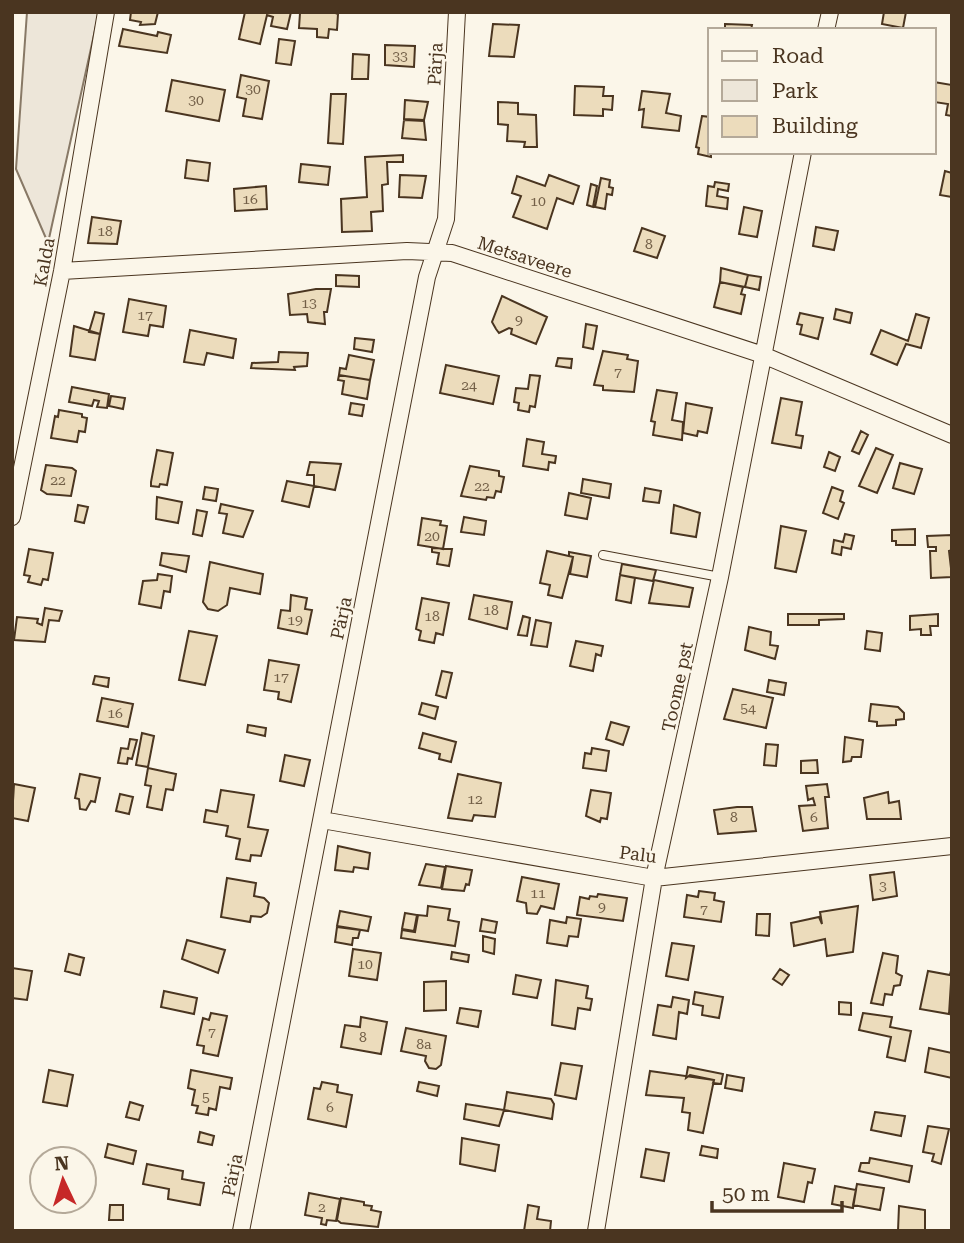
<svg xmlns="http://www.w3.org/2000/svg" width="964" height="1243" font-family="'Roboto Serif',serif">
<rect width="100%" height="100%" fill="#fbf6e9"/>
<path fill="#ede6d9" stroke="#887966" stroke-width="2" d="M27 12H99L48 243 16 169Z"/>
<path fill="#ecdcbc" stroke="#4a3520" stroke-width="2" d="M131 12H158L155 24 140 25 141 22 130 20Z
M245 12H291L287 29 271 26 273 17 267 15 260 44 239 39Z
M333 12 338 14 337 30 329 29 328 38 317 37V29L299 28 300 13Z
M884 12H906L903 28 882 24Z
M493 24 519 25 514 57 489 56Z
M725 24 752 25 751 30H725Z
M123 29 157 36 158 32 171 35 167 53 119 46Z
M279 39 295 41 291 65 276 63Z
M385 45 415 46 414 67 385 65Z
M353 54 369 55 368 79H352Z
M241 75 269 81 262 119 243 116 246 99 237 97Z
M172 80 225 90 219 121 166 111Z
M934 82 952 85V116L946 115 948 104 934 102Z
M575 86 604 87 603 96H613L612 110 603 109V116L574 115Z
M642 91 670 94 666 113 681 116 679 131 642 127 644 109 639 110Z
M331 94H346L343 144 328 143Z
M405 100 428 102 424 120 404 119Z
M498 102 518 103V114L536 115 537 147H524L525 142 507 141 508 125 498 124Z
M702 116 710 117 711 157 698 154 699 148 696 147Z
M404 120 424 121 426 140 402 138Z
M403 155V162H387L388 184 382 185 383 211 371 212 372 231 342 232 341 199 367 197 365 157Z
M187 160 210 163 208 181 185 178Z
M301 164 330 167 328 185 299 182Z
M945 171 952 173V197L940 195Z
M400 175 426 176 422 198 399 197Z
M549 175 579 186 573 204 557 198 547 229 513 217 521 196 512 193 517 176 545 186Z
M601 178 610 180 609 187 613 188 612 195 607 194 605 209 595 207Z
M715 182 729 184 728 191 718 189 717 196 728 198 727 209 706 206 708 186 714 187Z
M591 184 597 186 593 207 587 205Z
M266 186 267 209 235 211 234 189Z
M744 207 762 211 757 237 739 234Z
M92 217 121 221 117 244 88 243Z
M816 227 838 231 834 250 813 246Z
M642 228 665 236 657 258 634 251Z
M721 268 748 275 745 287 720 282Z
M336 275 359 276V287L336 286Z
M748 275 761 277 759 290 745 287Z
M720 282 743 287 741 294 745 295 741 314 714 307Z
M316 289H331L327 312H324L325 324 308 322 307 314 290 315 288 294Z
M502 296 547 317 536 344 511 334 512 329 509 328 499 333 496 329 492 322Z
M129 299 166 306 163 327 150 325 148 336 123 332Z
M836 309 852 313 850 323 834 319Z
M95 312 104 314 100 334 89 332Z
M800 313 823 318 818 339 800 334 802 325 797 324Z
M916 314 929 318 921 348 906 344 897 365 871 354 881 330 908 341Z
M586 324 597 326 593 349 583 347Z
M74 326 100 334 95 360 70 356Z
M190 330 236 339 233 358 207 353 204 365 184 362Z
M355 338 374 340 372 352 354 349Z
M603 351 628 355 627 359 638 361 634 392 603 390V386L594 385Z
M279 352 308 353 307 366 294 367 295 370 251 368 252 363 278 362Z
M349 355 374 360 370 380 339 375 340 368 346 369Z
M558 358 572 359 571 368 556 366Z
M446 365 499 376 493 404 440 393Z
M339 375 370 380 367 399 342 394 344 381 338 380Z
M530 375 540 376 535 407 530 406 529 412 518 410 519 403 514 402 516 388 528 389Z
M72 387 109 394 107 408 97 407 99 401 94 400 92 406 69 402Z
M657 390 677 393 672 420 683 422 682 440 653 435 655 422 651 421Z
M111 396 125 398 123 409 109 406Z
M781 398 802 402 796 435 803 436 801 448 772 443Z
M351 403 364 405 362 416 349 414Z
M686 403 712 408 707 433 698 431 697 436 683 433Z
M59 410 82 414V417L87 418 85 432 79 431 77 442 51 438 55 416 58 417Z
M861 431 868 435 859 454 852 451Z
M527 439 544 442 542 454 556 456 555 463 549 462 548 470 523 466Z
M876 448 893 455 877 493 859 486Z
M157 450 173 453 167 485 160 484 159 487 151 486V482Z
M829 452 840 457 835 471 824 467Z
M310 462 341 464 335 490 314 486V475H307Z
M900 463 922 469 914 494 893 488Z
M46 465 72 468 76 471 71 496 47 494 41 490Z
M470 466 499 471V476L504 477 501 492 496 491 494 498 487 497 486 500 461 496Z
M583 479 611 484 609 498 581 493Z
M287 481 314 486 309 507 282 501Z
M205 487 218 489 216 501 203 499Z
M832 487 843 491 840 501 844 503 838 519 823 513Z
M645 488 661 491 659 503 643 501Z
M569 493 591 498 587 519 565 515Z
M157 497 182 502 178 523 156 519Z
M221 504 253 511 243 537 223 533 227 514 219 513Z
M78 505 88 507 84 523 75 521Z
M674 505 700 513 696 537 671 533Z
M197 510 207 512 202 536 193 534Z
M464 517 486 521 484 535 461 532Z
M422 518 441 521 440 525 447 526 443 549 418 545Z
M781 526 806 531 796 572 775 568Z
M915 529V545H896V541H892V530Z
M845 534 854 536 851 549 842 547 841 555 832 553 834 540 843 542Z
M952 535V550L949 551 952 577 931 578 930 551H936V547H928L927 536Z
M432 548 452 549 449 566 437 564 439 553 432 552Z
M29 549 53 553 48 580 43 579 41 585 28 582 30 576 24 575Z
M547 551 573 557 562 598 548 595 550 585 540 583Z
M569 552 591 556 587 577 570 574 573 557 569 556Z
M162 553 189 556 186 572 160 565Z
M210 562 263 574 260 594 230 588 227 605 218 611 208 609 203 602Z
M622 564 656 570 653 581 620 575Z
M158 574 172 576 170 592 164 591 161 608 139 604 143 581 157 580Z
M620 575 635 578 631 603 616 600Z
M654 580 693 588 689 607 649 603Z
M291 595 307 598 305 609 312 610 307 634 278 628 281 610 290 611Z
M474 595 512 602 507 629 469 619Z
M422 598 449 603 443 635 436 633 434 643 419 640 421 631 416 629Z
M45 608 62 611 59 621 49 620 45 642 14 640 17 617 38 619 37 623 42 625Z
M788 614H844V619L819 620V625H788Z
M938 614V626H930L931 635H921V629L910 630V616Z
M523 616 530 618 527 636 518 635Z
M536 620 551 623 547 647 531 645Z
M749 627 771 632 770 645 778 646 775 659 745 650Z
M189 631 217 636 205 685 179 680Z
M867 631 882 633 880 651 865 649Z
M576 641 603 646 601 656 596 654 593 671 570 666Z
M269 660 299 665 291 702 278 699 279 692 264 690Z
M442 671 452 673 446 698 436 695Z
M95 676 109 678 108 687 93 684Z
M769 680 786 683 784 695 767 692Z
M733 689 773 698 766 728 724 719Z
M102 698 133 704 128 727 97 721Z
M422 703 438 707 435 719 419 714Z
M871 704 898 707 904 713V719L896 720V725L877 726V722L869 721Z
M611 722 629 727 623 745 606 739Z
M248 725 266 728 265 736 247 732Z
M142 733 154 736 148 767 136 765Z
M423 733 456 742 451 762 439 759 440 754 419 748Z
M845 737 863 740 861 757H852L851 761 843 762Z
M130 739 137 740 132 759 128 758 127 764 118 763 121 748 128 749Z
M766 744 778 745 776 766 764 765Z
M592 748 609 751 606 771 583 768 585 753 591 754Z
M285 755 310 760 304 786 280 781Z
M817 760 818 773H801V761Z
M148 768 176 774 173 790 166 789 162 810 147 807 151 786 145 785Z
M80 774 100 778 95 802 91 801 86 810 80 809 79 799 75 798Z
M458 774 501 783 495 817 474 815 472 821 448 818Z
M14 784 35 788 28 821 12 818Z
M827 784 829 797H825L828 828 803 831 799 806 815 805 813 798 808 800 806 786Z
M221 790 254 795 248 827 268 830 261 856 251 855 250 861 236 859 240 839 226 836 228 826 204 822 206 810 217 812Z
M591 790 611 793 607 819 601 818 600 822 586 816Z
M888 792 889 803 899 801 901 819H867L864 798Z
M120 794 133 797 129 814 116 811Z
M737 807H752L756 831 718 834 714 810Z
M338 846 370 853 368 869 354 867 353 872 335 870Z
M426 864 445 867 441 888 419 885Z
M446 866 472 870 469 885 466 884 464 891 442 889Z
M894 872 897 896 873 900 870 875Z
M522 877 559 884 554 909 541 906 537 914 527 913 526 903 517 901Z
M227 878 256 883 254 896 264 898 269 903 267 913 261 917 251 916 250 922 221 917Z
M699 891 715 893 714 900 724 902 721 922 684 917 687 895 698 897Z
M598 894 627 898 623 921 577 915 580 897 589 899 590 896 597 897Z
M428 906 450 909 448 920 459 922 455 946 401 938 402 930 415 932 418 915 427 916Z
M858 906 853 952 827 956 825 939 794 946 791 923 819 917 822 924 820 912Z
M340 911 371 917 368 931 337 926Z
M405 913 417 915 414 931 402 929Z
M757 914H770L769 936 756 935Z
M567 917 581 919 578 937 569 936 567 946 547 943 550 920 566 923Z
M482 919 497 922 495 933 480 931Z
M337 927 360 930 358 938H353L352 945 335 942Z
M483 936 495 939 494 954 483 951Z
M187 940 225 950 218 973 182 959Z
M672 943 694 946 688 980 666 976Z
M353 949 381 953 377 980 349 976Z
M452 952 469 955 468 962 451 959Z
M883 953 898 956 896 973 902 976 900 985 894 986 892 995 885 994 883 1005 871 1003Z
M69 954 84 958 80 975 65 971Z
M952 966 949 1014 920 1009 928 971 950 975Z
M12 968 32 971 27 1000 12 998Z
M780 969 789 975 782 985 773 979Z
M516 975 541 980 537 998 513 994Z
M556 980 588 986 586 998 592 999 590 1010 578 1008 575 1029 552 1025Z
M446 981V1010L424 1011V982Z
M164 991 197 998 194 1014 161 1007Z
M695 992 723 997 719 1018 702 1015 703 1006 693 1004Z
M673 997 689 1000 687 1014 679 1012 676 1039 653 1035 658 1005 671 1007Z
M839 1002 851 1003V1015L839 1014Z
M460 1008 481 1011 478 1027 457 1023Z
M211 1013 227 1016 218 1056 203 1053 204 1046 197 1045 203 1018 209 1020Z
M863 1013 892 1017 890 1027 911 1031 905 1061 887 1057 891 1037 859 1030Z
M361 1017 387 1022 381 1054 341 1047 345 1025 360 1027Z
M406 1028 446 1036 441 1065 436 1069 429 1068 425 1061 426 1056 401 1051Z
M929 1048 952 1053V1078L925 1072Z
M561 1063 582 1066 576 1099 555 1095Z
M688 1067 723 1074 721 1084 713 1083 714 1080 690 1075 686 1078Z
M49 1070 73 1075 67 1106 43 1102Z
M191 1070 232 1078 230 1089 220 1087 216 1110 209 1108 208 1115 196 1113 198 1106 192 1105 195 1090 188 1088Z
M650 1071 714 1080 703 1133 688 1130 690 1113 682 1112 684 1098 646 1095Z
M727 1075 744 1078 742 1091 725 1088Z
M322 1082 338 1085 337 1092 352 1095 346 1127 308 1119 314 1088 320 1089Z
M419 1082 439 1086 437 1096 417 1091Z
M507 1092 551 1099 554 1104 552 1119 504 1110Z
M130 1102 143 1106 139 1120 126 1117Z
M466 1104 504 1110 499 1126 464 1119Z
M875 1112 905 1116 901 1136 871 1130Z
M928 1126 949 1129 941 1164 932 1161 934 1154 923 1152Z
M200 1132 214 1136 212 1145 198 1142Z
M462 1138 499 1145 495 1171 460 1164Z
M108 1144 136 1151 133 1164 105 1157Z
M702 1146 718 1149 717 1158 700 1155Z
M646 1149 669 1153 664 1181 641 1177Z
M870 1158 912 1166 909 1182 859 1171 861 1163H869Z
M784 1163 815 1169 812 1183 808 1182 804 1202 778 1197Z
M147 1164 183 1171 182 1179 204 1183 200 1205 168 1199 169 1189 143 1184Z
M857 1184 884 1188 880 1210 853 1205Z
M835 1186 856 1190 853 1208 832 1204Z
M309 1193 340 1199 336 1221 327 1220 326 1225 321 1224 322 1218 305 1215Z
M341 1198 364 1202V1205L372 1206 371 1210 381 1212 378 1227 341 1223 337 1220Z
M110 1205H123V1220H109Z
M528 1205 539 1207 537 1219 551 1221 550 1231H524Z
M899 1206 925 1210V1231H898Z"/>
<g fill="none" stroke-linecap="round" stroke-linejoin="round">
<g stroke="#4a3520" stroke-width="10">
<path id="service" d="M603 555 720 577"/>
</g>
<g stroke="#4a3520" stroke-width="18">
<path id="minor" d="M826 30 830 12
M62 271 407 251 452 253 763 355 952 435
M12 517 62 271 106 12
M322 820 654 878 952 846
M241 1231 427 277 446 219 457 12
M596 1231 654 878 720 577 803 152"/>
</g>
<use href="#service" stroke="#fbf6e9" stroke-width="8"/>
<use href="#minor" stroke="#fbf6e9" stroke-width="16"/>
</g>
<g text-anchor="middle" dominant-baseline="central" stroke-width="5" stroke-linejoin="round" paint-order="stroke">
<g font-size="14" fill="#725f47">
<text x="400" y="56">33</text>
<text x="253" y="89">30</text>
<text x="196" y="100">30</text>
<text x="250" y="199">16</text>
<text x="538" y="201">10</text>
<text x="105" y="231">18</text>
<text x="649" y="244">8</text>
<text x="309" y="303">13</text>
<text x="145" y="315">17</text>
<text x="519" y="320">9</text>
<text x="618" y="372">7</text>
<text x="469" y="385">24</text>
<text x="58" y="480">22</text>
<text x="482" y="486">22</text>
<text x="432" y="536">20</text>
<text x="491" y="610">18</text>
<text x="432" y="616">18</text>
<text x="295" y="620">19</text>
<text x="281" y="677">17</text>
<text x="748" y="708">54</text>
<text x="115" y="713">16</text>
<text x="475" y="799">12</text>
<text x="734" y="817">8</text>
<text x="814" y="817">6</text>
<text x="883" y="886">3</text>
<text x="538" y="893">11</text>
<text x="602" y="907">9</text>
<text x="704" y="909">7</text>
<text x="365" y="964">10</text>
<text x="212" y="1032">7</text>
<text x="363" y="1037">8</text>
<text x="424" y="1044">8a</text>
<text x="206" y="1097">5</text>
<text x="330" y="1107">6</text>
<text x="322" y="1207">2</text>
</g>
<g font-size="18" fill="#4a3520" stroke="#fbf6e9">
<text transform="translate(435 64) rotate(-87)">Pärja</text>
<text transform="translate(525 257) rotate(18)">Metsaveere</text>
<text transform="translate(44 262) rotate(-80)">Kalda</text>
<text transform="translate(341 618) rotate(-78)">Pärja</text>
<text transform="translate(677 687) rotate(-78)">Toome pst</text>
<text transform="translate(638 854) rotate(7)">Palu</text>
<text transform="translate(232 1175) rotate(-79)">Pärja</text>
</g>
</g>
<rect width="964" height="1243" fill="none" stroke="#4a3520" stroke-width="28"/>
<rect x="708" y="28" width="228" height="126" fill="#fbf6e9" stroke="#b4a999" stroke-width="2"/>
<rect x="722" y="51" width="35" height="10" fill="#fbf6e9" stroke="#b4a999" stroke-width="2"/>
<text x="772" y="63" font-size="21" fill="#4a3520">Road</text>
<rect x="722" y="80" width="35" height="21" fill="#ede6d9" stroke="#b4a999" stroke-width="2"/>
<text x="772" y="98" font-size="21" fill="#4a3520">Park</text>
<rect x="722" y="116" width="35" height="21" fill="#ecdcbc" stroke="#b4a999" stroke-width="2"/>
<text x="772" y="133" font-size="21" fill="#4a3520">Building</text>
<g transform="translate(63 1180) rotate(356)"><circle r="33" fill="#fbf6e9" stroke="#b4a999" stroke-width="2"/>
<path d="M0-5L12 26L0 18L-12 26Z" fill="#c62828"/>
<text y="-10" font-size="19" font-weight="bold" text-anchor="middle" fill="#4a3520">N</text>
</g>
<path d="M712 1201v10h130v-10" fill="none" stroke="#4a3520" stroke-width="3.5"/>
<text x="722" y="1201" font-size="21" fill="#4a3520" stroke="#fbf6e9" stroke-width="5" paint-order="stroke">50 m</text>
</svg>
